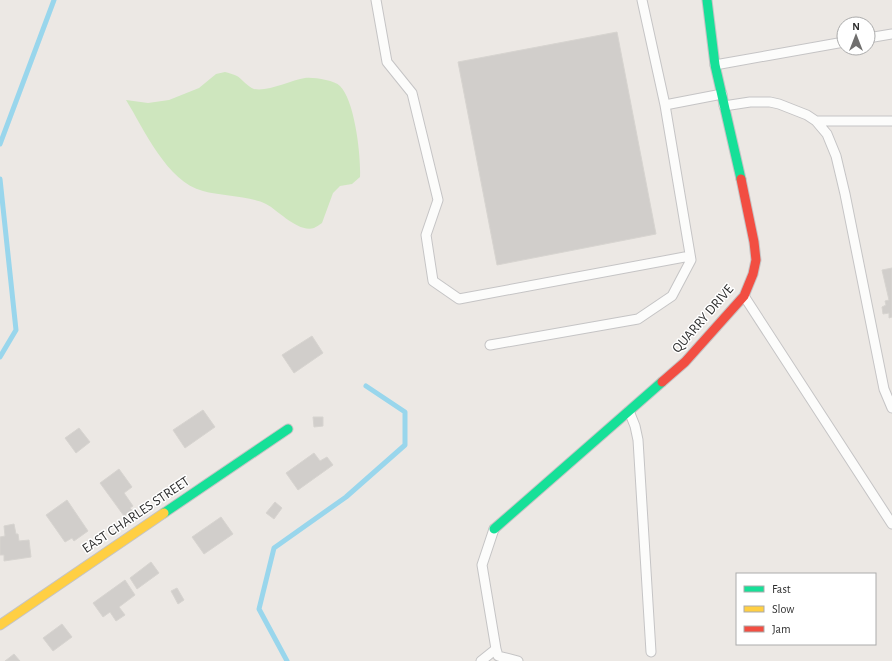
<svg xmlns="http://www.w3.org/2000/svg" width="892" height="661" font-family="'Alegreya Sans',sans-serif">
<rect width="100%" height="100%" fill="#ece8e4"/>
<path fill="#cee6be" d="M225 72C229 73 233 74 237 76 242 79 248 87 254 89 268 92 291 80 305 78 313 77 334 80 340 86 355 101 361 156 360 177L352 184 340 186 333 193 322 223C319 225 316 227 314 228 298 233 278 210 266 204 250 196 221 196 203 191 167 182 144 129 126 100L148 103 169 100 199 88 216 74Z"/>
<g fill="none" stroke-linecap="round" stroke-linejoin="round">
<path stroke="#99d6ec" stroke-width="5" d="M0 144 54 0
M0 179 16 330 0 357
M287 661 259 609 274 548 346 497 405 445V412L366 386"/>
</g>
<path fill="#d1cecb" stroke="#d7d4d0" d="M617 32 656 234 497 265 458 62Z
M892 268V317L889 318V313L883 314 882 307 886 305 885 301 889 300 882 270Z
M312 336 323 353 294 373 282 355Z
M203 410 215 427 185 448 173 430Z
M313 417H323V426L314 427Z
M79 428 90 442 76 453 65 438Z
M314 453 320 461 327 457 333 465 298 490 286 473Z
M119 469 132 487 124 493 133 506 130 508 132 510 124 516 100 483Z
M67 500 88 531 74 541 72 538 65 542 46 515Z
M275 502 282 508 274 519 266 513Z
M221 517 233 534 204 554 192 537Z
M14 524 16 534H18L19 541 29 540 31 557 4 561V555H0V537L5 536 4 526Z
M151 562 159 573 137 589 130 578Z
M125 580 135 595 119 607 125 615 116 621 110 612 103 617 93 603Z
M177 588 184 600 178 604 171 591Z
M62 624 72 637 53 651 43 638Z
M14 654 20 661H5Z"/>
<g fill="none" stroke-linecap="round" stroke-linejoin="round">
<g stroke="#c5c4c5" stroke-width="11">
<path id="lane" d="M376 0 387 62 412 93 438 200 426 235 433 281 459 299 690 256
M868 38 892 34
M715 65 844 42
M665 105 722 94
M724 106 750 102H770L779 104 807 115 816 121 827 134 836 156 845 194 884 389 892 408
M816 121H892
M744 296 892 524
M490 345 638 319 672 296 691 260 665 105 642 0
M629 411 635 426 638 440 651 652
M494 529 482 565 496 649 498 656 518 661
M481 661 496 649"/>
</g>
<g stroke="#c5c4c5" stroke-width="11">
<path id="fast" d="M707 0 715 65 741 179
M164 513 288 429
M494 529 662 382"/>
</g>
<g stroke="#c5c4c5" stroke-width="11">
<path id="slow" d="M0 625 164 513"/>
</g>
<g stroke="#c5c4c5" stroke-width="11">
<path id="jam" d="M662 382 685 362 744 296 753 274 756 260 754 242 741 179"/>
</g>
<use href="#lane" stroke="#fcfcfb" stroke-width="9"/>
<use href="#fast" stroke="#16e098" stroke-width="9"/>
<use href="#slow" stroke="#ffcf43" stroke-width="9"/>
<use href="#jam" stroke="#f24e42" stroke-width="9"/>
</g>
<g text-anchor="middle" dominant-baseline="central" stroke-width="3" stroke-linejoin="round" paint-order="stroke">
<g font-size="14" fill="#2e2e2e" stroke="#fff">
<text transform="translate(703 319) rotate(-49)">QUARRY DRIVE</text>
<text transform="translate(136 515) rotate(-34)">EAST CHARLES STREET</text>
</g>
</g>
<rect x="736" y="573" width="140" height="72" fill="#ffffff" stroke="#ababab"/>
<rect x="744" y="586" width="20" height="6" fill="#16e098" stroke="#ababab"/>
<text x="772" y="593" font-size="12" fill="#2e2e2e">Fast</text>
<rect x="744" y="606" width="20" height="6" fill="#ffcf43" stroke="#ababab"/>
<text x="772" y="613" font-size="12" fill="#2e2e2e">Slow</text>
<rect x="744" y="626" width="20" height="6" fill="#f24e42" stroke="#ababab"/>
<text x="772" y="633" font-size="12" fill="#2e2e2e">Jam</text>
<g transform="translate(856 36)"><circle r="19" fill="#ffffff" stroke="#ababab"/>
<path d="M0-3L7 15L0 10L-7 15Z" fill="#706f6e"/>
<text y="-6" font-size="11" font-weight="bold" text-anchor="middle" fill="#2e2e2e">N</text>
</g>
</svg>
